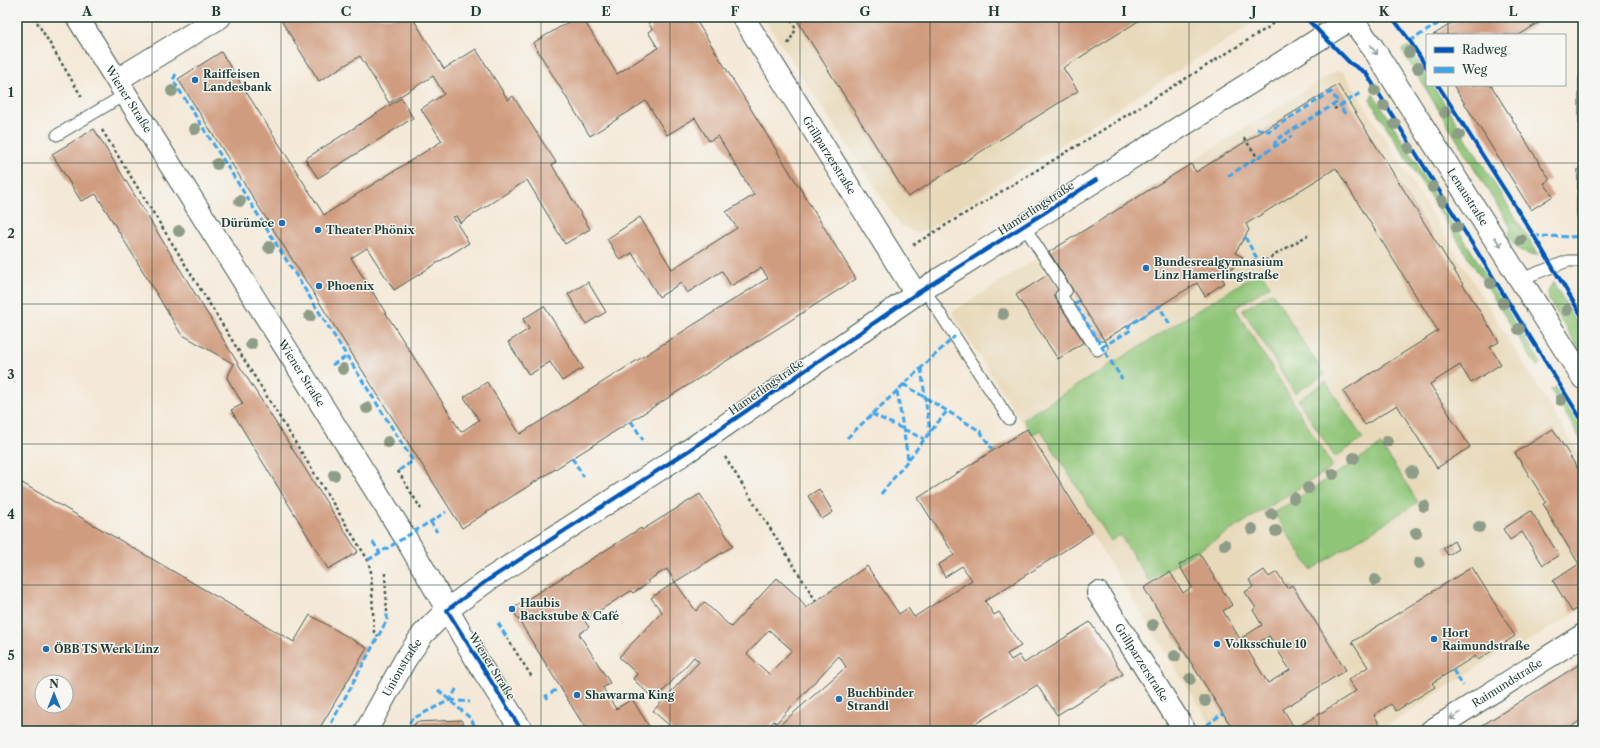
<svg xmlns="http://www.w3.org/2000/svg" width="1600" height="748" font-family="'Libre Caslon Text',serif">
<rect width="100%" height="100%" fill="#f6f6f2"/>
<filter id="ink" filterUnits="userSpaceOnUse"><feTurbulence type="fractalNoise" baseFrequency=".025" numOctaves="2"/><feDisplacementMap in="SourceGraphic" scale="8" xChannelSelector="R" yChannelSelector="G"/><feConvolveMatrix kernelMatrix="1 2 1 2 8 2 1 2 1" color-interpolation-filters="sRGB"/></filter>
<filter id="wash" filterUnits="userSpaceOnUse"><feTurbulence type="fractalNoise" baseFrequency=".012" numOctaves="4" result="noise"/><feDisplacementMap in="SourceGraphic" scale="16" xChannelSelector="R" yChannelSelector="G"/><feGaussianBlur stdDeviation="0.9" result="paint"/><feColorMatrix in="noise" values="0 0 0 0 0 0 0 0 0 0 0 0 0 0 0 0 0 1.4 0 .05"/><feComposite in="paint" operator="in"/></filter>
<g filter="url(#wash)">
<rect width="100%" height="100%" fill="#f4e9d8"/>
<path fill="#e8d9ba" d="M763 17H1263L928 229 916 233 900 225Z
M1336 71 1343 72 1349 80 1583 460V608L1521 646 1518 641 1385 727 1387 731H1215L952 312Z"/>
<path fill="#8fc577" stroke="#578156" d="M1409 46 1427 75V85H1433L1538 254C1523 257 1516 247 1508 236L1511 228 1402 50Z
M1373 93 1541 363 1537 367 1370 100Z
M1261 271 1270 286 1235 308 1333 467 1149 581 1120 535 1111 541 1041 430 1032 434 1023 419Z
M1553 282 1583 332V356L1549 300 1548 292Z
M1272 292 1324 375 1295 393 1243 310Z
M1326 382 1363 439 1335 457 1298 400Z
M1556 387 1583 430V443L1551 390Z
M1381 445 1418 502 1311 570 1274 513Z"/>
<g id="blocks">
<path fill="#d09c7f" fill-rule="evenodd" d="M279 17H412L444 69 476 49 508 100 513 96 540 138 556 162 552 165 590 229 565 244 527 180 460 223 456 216 453 217 469 243 394 290 367 248 351 258 461 432 479 420 464 397 487 382 520 434 768 278 761 268 731 286 722 271 687 293 681 283 659 297 632 253 620 260 607 239 640 217 672 269 737 228 726 212 754 195 718 136 709 141 695 118 667 135 646 101 590 136 533 43 577 17H582L617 74 658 48 648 32 652 29 645 17 641 20 639 17H694L856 279 462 528 178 79 221 52 324 215 442 141 421 109 444 94 433 76 389 103 360 56 319 81Z
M795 17H1145L1063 68 1078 91 908 197Z
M1462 17H1548L1519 35H1433Z
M1579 77H1583V124H1579Z
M1338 85 1499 342 1490 347 1501 364 1471 383 1460 365 1430 384 1470 447 1437 468 1397 405 1365 425 1343 391 1438 331 1336 168 1246 224 1249 230 1235 253 1243 257 1222 279 1225 282 1205 296 1197 283 1104 340 1049 252 1191 164 1196 172Z
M1453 85H1491L1550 180 1544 183 1553 196 1531 210Z
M401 98 413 118 318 178 305 159Z
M94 129 237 362 358 552 328 569 231 410 243 404 227 378 234 364 181 334 96 194 81 201 52 154Z
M1578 169H1583V216H1577Z
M1049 274 1060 291 1053 295 1084 342 1058 359 1016 295Z
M588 282 606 312 586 324 568 294Z
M544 306 583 368 562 381 550 362 529 375 508 342 529 329 523 319Z
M1027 429 1092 533 985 601 994 615 999 612 1021 646 1007 654 1011 660 1019 655 1024 663 1090 622 1123 674 1057 715 1037 685 972 726 975 731H773L846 667 839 656 776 723 774 721 765 731H672L669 725 653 711 699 662 694 657 655 700 633 679 637 674 619 657 662 612 651 598 675 582 696 611 704 602 731 627 777 578 799 598 806 608 867 566 899 614 908 608 914 617 972 580 962 566 945 577 938 565 954 555 918 498ZM769 630 792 650 769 674 747 654Z
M1553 429 1583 477V605L1572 612 1553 581 1579 564 1548 514 1549 513 1543 504 1546 502 1515 453Z
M17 480 294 642 310 615 367 648 318 731H17ZM42 682H66V706H42Z
M819 489 833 512 822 519 808 496Z
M700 494 733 546 675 582 667 569 647 581 649 583 633 593 631 591 584 620 589 627 579 634 610 683 603 688 616 709 632 699 652 731H587L512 609 641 528 642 530Z
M1531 511 1559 555 1543 565 1522 532 1510 540 1503 529Z
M1454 541 1458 549 1448 555 1443 548Z
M1199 553 1232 605 1223 611 1240 639 1262 625 1253 610 1256 608 1245 592 1253 587 1249 580 1264 570 1269 577 1277 572 1287 588 1292 585 1346 670 1283 709 1295 729 1356 691 1348 680 1368 667 1352 642 1472 567 1515 636 1478 660 1475 656 1453 670 1432 683 1435 687 1396 711 1391 704 1374 715 1384 731H1234L1144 588 1170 572 1183 593 1192 587 1179 565ZM1269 636 1290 670 1268 683 1247 649Z
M1583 662V719L1564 731H1473Z
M461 720 468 731H411L416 722Z"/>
</g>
</g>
<g filter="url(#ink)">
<use href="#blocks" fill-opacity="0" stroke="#3f574d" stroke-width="1"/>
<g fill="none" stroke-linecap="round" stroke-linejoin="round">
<g stroke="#3f574d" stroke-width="13">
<path id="lane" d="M57 135 126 94
M1024 226 1066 291 1061 295 1097 350 1102 347
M1521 279 1568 261H1583
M924 289 1009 419"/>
</g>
<g stroke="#3f574d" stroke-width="24">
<g id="street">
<path id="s1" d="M743 17 916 294"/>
<path d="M117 80 220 17"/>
<path id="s2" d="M1098 593 1185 731"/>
<path id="s3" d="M1431 731 1583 635"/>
</g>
</g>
<g stroke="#3f574d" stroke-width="24">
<g id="secondary">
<path id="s4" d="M77 17 405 537 476 659 522 731"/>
<path id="s5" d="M1350 17 1373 48 1583 378"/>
<path id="s6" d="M366 731 405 660 423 634 447 610 488 580 688 451 916 294 1354 17"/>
</g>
</g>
<path stroke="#3f574d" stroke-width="2.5" stroke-dasharray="3 3" stroke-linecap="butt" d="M34 17 83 99
M788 44 796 29 789 17
M1334 109 1340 106
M102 130 368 560 371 572 374 632 378 636
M1244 138 1258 158
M913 245 1080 144 1269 27 1279 17
M1260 264 1308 235
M725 457 816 601
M398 471 421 509
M385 573 387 613
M507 638 532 677"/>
<use href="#lane" stroke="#fff" stroke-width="11"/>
<use href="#street" stroke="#fff" stroke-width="22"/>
<use href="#secondary" stroke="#fff" stroke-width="22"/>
<path stroke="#3da4eb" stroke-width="3" stroke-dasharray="6 3" stroke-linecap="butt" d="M1410 41 1449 17
M176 74 173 80 413 461 398 471
M1345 114 1340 106 1360 93
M1257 129 1269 131 1331 92 1338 102 1276 140 1274 147
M1228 176 1292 136
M1534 236 1583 237
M1245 237 1260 264
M1079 301 1075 304 1122 379
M1102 347 1131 330 1128 326 1159 306 1171 326
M332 365 346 357
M921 368 930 432
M903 384 980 431 992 449
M897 391 908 459
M872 414 924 439
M631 421 643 440
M847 438 955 336
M572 458 584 477
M881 494 947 411
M430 521 437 532
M373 542 380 553
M368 560 446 512
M498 623 507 638
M1453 670 1463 686
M438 690 470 718 478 731
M548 699 546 696 556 690
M450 700 470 702
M1207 725 1223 713
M327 731 387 620V613
M405 731 412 719 450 700 457 688"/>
<g stroke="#f6f6f2" stroke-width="6">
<path id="cycleway" d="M1305 17 1350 63 1366 73 1583 422
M1392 17 1410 41 1427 68
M1438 85 1534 236 1583 318
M522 731 447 610 488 580 688 451 916 294 1096 180"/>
</g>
<use href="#cycleway" stroke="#0057b8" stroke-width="4"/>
</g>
<g fill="#8e9d87">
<circle cx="1409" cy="52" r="6"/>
<circle cx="1418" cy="68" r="6"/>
<circle cx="172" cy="91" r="6"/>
<circle cx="1375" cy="91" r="6"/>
<circle cx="1384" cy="106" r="6"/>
<circle cx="1445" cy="112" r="6"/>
<circle cx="1395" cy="124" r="6"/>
<circle cx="195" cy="129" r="6"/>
<circle cx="1459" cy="135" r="6"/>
<circle cx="1409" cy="148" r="6"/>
<circle cx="217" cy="164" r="6"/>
<circle cx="1433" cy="187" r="6"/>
<circle cx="240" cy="201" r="6"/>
<circle cx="1442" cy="201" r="6"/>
<circle cx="1457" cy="227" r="6"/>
<circle cx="179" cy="231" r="6"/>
<circle cx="1521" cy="240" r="6"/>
<circle cx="269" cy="247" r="6"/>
<circle cx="1491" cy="283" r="6"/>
<circle cx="1503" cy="303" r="6"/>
<circle cx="1567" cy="310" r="6"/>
<circle cx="1003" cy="314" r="6"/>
<circle cx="310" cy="316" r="6"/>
<circle cx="1519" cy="329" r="6"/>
<circle cx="251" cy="344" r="6"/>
<circle cx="343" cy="369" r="6"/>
<circle cx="1561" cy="400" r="6"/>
<circle cx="367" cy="408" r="6"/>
<circle cx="1387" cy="441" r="6"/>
<circle cx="388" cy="442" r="6"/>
<circle cx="1354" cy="458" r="6"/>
<circle cx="1412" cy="472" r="6"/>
<circle cx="1333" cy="474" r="6"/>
<circle cx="334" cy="475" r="6"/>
<circle cx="1308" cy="488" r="6"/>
<circle cx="1294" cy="498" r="6"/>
<circle cx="1424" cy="506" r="6"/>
<circle cx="1272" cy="514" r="6"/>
<circle cx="1479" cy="527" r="6"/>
<circle cx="1252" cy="529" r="6"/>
<circle cx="1276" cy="531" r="6"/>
<circle cx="1416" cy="533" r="6"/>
<circle cx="1225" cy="545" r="6"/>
<circle cx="1419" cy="563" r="6"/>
<circle cx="1375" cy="580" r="6"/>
<circle cx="1153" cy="625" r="6"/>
<circle cx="1175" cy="656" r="6"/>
<circle cx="1190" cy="679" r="6"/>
<circle cx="1205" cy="701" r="6"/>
</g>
<defs><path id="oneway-shaft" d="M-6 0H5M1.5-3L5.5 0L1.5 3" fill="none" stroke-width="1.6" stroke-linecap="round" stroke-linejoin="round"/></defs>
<g stroke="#8f9e9a">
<use href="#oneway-shaft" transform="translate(1374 50) rotate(56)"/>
<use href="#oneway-shaft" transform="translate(1498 242) rotate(57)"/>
<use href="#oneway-shaft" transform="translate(1455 716) rotate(148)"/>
</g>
</g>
<path fill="none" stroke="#1f3d34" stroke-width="1" stroke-opacity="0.55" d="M152 17V731M281 17V731M411 17V731M541 17V731M670 17V731M800 17V731M930 17V731M1059 17V731M1189 17V731M1319 17V731M1448 17V35M1448 85V731M17 163H1583M17 304H1583M17 444H1583M17 585H1583"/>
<g fill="#1f6fb2" stroke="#f6f6f2" stroke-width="1.5">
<circle cx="195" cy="80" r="4"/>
<circle cx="282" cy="223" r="4"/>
<circle cx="318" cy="230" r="4"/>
<circle cx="1146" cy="268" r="4"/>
<circle cx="319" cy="286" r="4"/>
<circle cx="512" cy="609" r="4"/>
<circle cx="1434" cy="639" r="4"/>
<circle cx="1217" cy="644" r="4"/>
<circle cx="46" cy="649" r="4"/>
<circle cx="577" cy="695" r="4"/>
<circle cx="839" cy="699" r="4"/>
</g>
<g text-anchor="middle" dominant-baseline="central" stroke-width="3" stroke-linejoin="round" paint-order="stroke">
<g font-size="11" font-weight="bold" fill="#1f3d34" stroke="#f6f6f2" text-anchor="start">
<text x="203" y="74">Raiffeisen<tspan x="203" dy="13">Landesbank</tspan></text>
<text x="274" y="223" text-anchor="end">Dürümce</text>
<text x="326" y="230">Theater Phönix</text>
<text x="1154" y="262">Bundesrealgymnasium<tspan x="1154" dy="13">Linz Hamerlingstraße</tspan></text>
<text x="327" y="286">Phoenix</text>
<text x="520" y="603">Haubis<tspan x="520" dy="13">Backstube &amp; Café</tspan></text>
<text x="1442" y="633">Hort<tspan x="1442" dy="13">Raimundstraße</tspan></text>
<text x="1225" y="644">Volksschule 10</text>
<text x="54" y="649">ÖBB TS Werk Linz</text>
<text x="847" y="693">Buchbinder<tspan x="847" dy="13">Strandl</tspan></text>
<text x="585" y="695">Shawarma King</text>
</g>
<g font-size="11" fill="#1f3d34" stroke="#f6f6f2">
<text stroke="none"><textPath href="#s4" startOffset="97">Wiener Straße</textPath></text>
<text stroke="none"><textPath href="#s1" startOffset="163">Grillparzerstraße</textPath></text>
<text stroke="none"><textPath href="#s5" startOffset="215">Lenaustraße</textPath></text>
<text transform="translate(1036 208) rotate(-33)">Hamerlingstraße</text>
<text stroke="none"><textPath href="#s4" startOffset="421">Wiener Straße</textPath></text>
<text transform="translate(766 387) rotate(-35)">Hamerlingstraße</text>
<text stroke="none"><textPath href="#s2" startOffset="82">Grillparzerstraße</textPath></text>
<text transform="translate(492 666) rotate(58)">Wiener Straße</text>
<text stroke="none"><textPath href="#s6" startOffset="73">Unionstraße</textPath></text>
<text stroke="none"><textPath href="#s3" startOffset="90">Raimundstraße</textPath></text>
</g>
</g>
<rect width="1600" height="748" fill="none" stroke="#f6f6f2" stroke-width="44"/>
<rect x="1426" y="34" width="140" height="52" fill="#f6f6f2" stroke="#a0aca6"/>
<rect x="1434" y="47" width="20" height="6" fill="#0057b8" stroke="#a0aca6"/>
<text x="1462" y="54" font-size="12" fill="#1f3d34">Radweg</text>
<rect x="1434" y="67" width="20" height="6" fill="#3da4eb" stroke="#a0aca6"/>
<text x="1462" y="74" font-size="12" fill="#1f3d34">Weg</text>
<g transform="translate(54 694)"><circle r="19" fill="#f6f6f2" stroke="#a0aca6"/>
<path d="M0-3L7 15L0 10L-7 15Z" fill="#1f6fb2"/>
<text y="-6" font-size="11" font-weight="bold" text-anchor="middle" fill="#1f3d34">N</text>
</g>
<rect x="22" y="22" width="1556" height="704" fill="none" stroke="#1f3d34" stroke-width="1.5"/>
<g font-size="13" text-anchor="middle" font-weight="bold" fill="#1f3d34">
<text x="87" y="16">A</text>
<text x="216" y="16">B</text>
<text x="346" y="16">C</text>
<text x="476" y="16">D</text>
<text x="606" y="16">E</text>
<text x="735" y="16">F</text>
<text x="865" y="16">G</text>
<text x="994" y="16">H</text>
<text x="1124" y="16">I</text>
<text x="1254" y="16">J</text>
<text x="1384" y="16">K</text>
<text x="1513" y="16">L</text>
<text x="11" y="97">1</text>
<text x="11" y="238">2</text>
<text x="11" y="379">3</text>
<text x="11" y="519">4</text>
<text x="11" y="660">5</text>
</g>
</svg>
